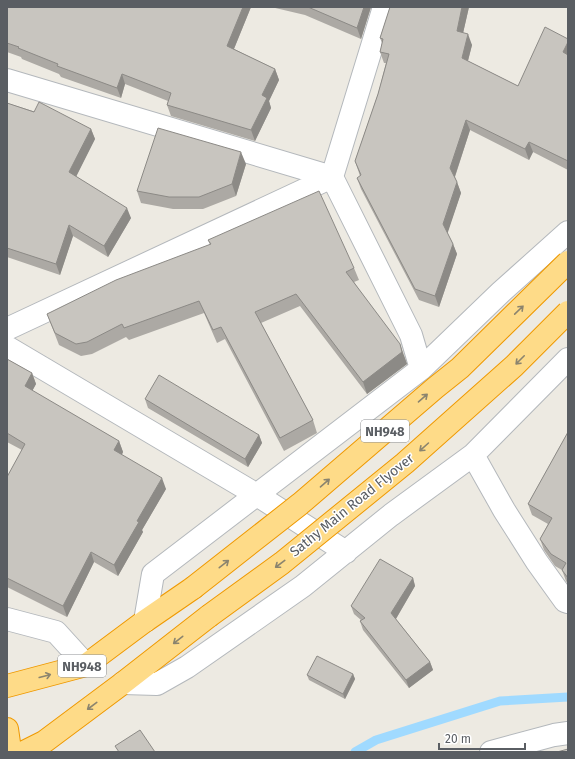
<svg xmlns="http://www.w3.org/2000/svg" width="575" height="759" font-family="'Fira Sans',sans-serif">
<rect width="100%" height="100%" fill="#edeae2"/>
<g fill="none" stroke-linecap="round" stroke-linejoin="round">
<path stroke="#a0daff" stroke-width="9" d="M355 752 376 740 500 701 568 697"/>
<g stroke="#b4b8bc" stroke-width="24">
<path id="minor" d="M384 7 332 177 411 335 421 369
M7 80 332 177
M7 329 332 177
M7 347 257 495 346 552
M473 455 504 510 537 562 565 601 568 602
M7 619 56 632 86 665
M145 621 153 574 421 369 501 292 568 232
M123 683 157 684 187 667 303 586 391 515 473 455 568 359
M491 752 554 735 568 733"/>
</g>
<g stroke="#ef9900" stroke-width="24">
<path id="highway" d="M7 686 86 665 145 621 193 588
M7 729 9 743 7 752
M24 752 44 742 123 683 209 616"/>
</g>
<use href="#minor" stroke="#fff" stroke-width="22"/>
<use href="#highway" stroke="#fedb88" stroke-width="22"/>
<g stroke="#ef9900" stroke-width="24" stroke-linecap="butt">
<path id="highway-bridge" d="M193 588 300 504 435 388 460 368 568 262
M209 616 282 563 405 463 514 366 568 312"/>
</g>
<use href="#highway-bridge" stroke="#fedb88" stroke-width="22"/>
</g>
<path fill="#aca9a4" d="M7 7H251L234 49 275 69 279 80 269 101 271 108 255 141 171 116 167 105 168 101 125 84 121 98 61 77 59 74 22 59 21 57 7 52Z
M271 7H371L361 39 305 15Z
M390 7H469L463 33 472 45 468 61 518 86 568 39V170L533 152 529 160 470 130 455 177 461 193 447 233 453 244 457 254 439 307 419 300 361 189 357 178 360 176 355 161 378 94 386 63H384L380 52 382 43 380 38Z
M7 103 91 129 95 139 76 176 131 218 108 257 73 236 60 275 7 257Z
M246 164 236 196 203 209H173L141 203 137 191Z
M208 240 354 268 359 280 354 282 404 356 407 364 367 394 300 306 261 323 313 420 317 433 284 451 225 339 217 343 204 313 129 340 126 337 92 354 81 356 59 345 47 314 210 245Z
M7 359 32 373 36 384 32 391 119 441 123 452 122 455 166 489 142 530 143 532 118 576 94 562 67 617 7 587V477L22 450 7 442Z
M145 399 259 435 262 443 248 467 148 408Z
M568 432V584L566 581 562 570 555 566 544 550 540 539 548 524 532 515 528 504Z
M413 578 415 586 396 619 430 662 433 670 409 688 363 630 360 621 361 620 354 614 351 606Z
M353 674 355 679 345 699 309 680 307 675Z"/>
<path fill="#8c8a86" d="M243 7H251L231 56 227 46Z
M364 7H371L361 39 357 28Z
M462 7H469L461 42 457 31Z
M468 34 472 45 466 68 462 58Z
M568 42V61L563 52Z
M275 69 279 80 269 101 271 108 255 141 251 130 262 95Z
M122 74 125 84 121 98 117 88Z
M466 120 470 130 454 179 450 168Z
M91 129 95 139 73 183 69 172Z
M529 142 533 152 529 160 525 149Z
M241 152 246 164 236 196 232 184Z
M457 182 461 193 447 235 443 224Z
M127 208 131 218 108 257 104 246Z
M69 225 73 236 60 275 56 264Z
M453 244 457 254 439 307 435 296Z
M400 344 407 364 367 394 363 382Z
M32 373 36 384 29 397 25 386Z
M259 435 262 443 248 467 245 459Z
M119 441 123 452 118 461 114 450Z
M162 478 166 489 142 530 143 532 118 576 114 565 137 521Z
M91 552 94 562 67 617 63 606Z
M413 578 415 586 394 622 391 613Z
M430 662 433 670 409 688 406 680Z
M353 674 355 679 345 699 343 694Z"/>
<path fill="#c8c5bf" stroke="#8c8a86" d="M7 7H243L227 46 275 69 262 95 267 98 251 130 167 105 171 93 122 74 117 88 57 66 58 64 18 48 19 47 7 43Z
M308 7H364L357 28Z
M390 7H462L457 31 468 34 462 58 518 86 545 27 568 39V42L563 52 568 55V161L529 142 525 149 466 120 450 168 457 182 443 224 453 244 435 296 415 289 357 178 361 175 355 161 378 94 389 54 380 52 383 39 380 38Z
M39 102 91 129 69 172 127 208 104 246 69 225 56 264 7 248V103L34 112Z
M158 128 241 152 232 184 199 197H169L137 191Z
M319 191 354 268 346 272 400 344 402 352 363 382 296 294 255 312 313 420 280 438 221 327 213 330 199 301 124 328 122 324 87 342 76 344 55 333 47 314 116 280 211 244 208 240Z
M7 359 32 373 25 386 119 441 114 450 162 478 137 521 139 522 114 565 91 552 63 606 7 578V477L25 444 7 433Z
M159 375 259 435 245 459 145 399Z
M568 432V578L562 570 566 563 551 554 540 539 552 518 528 504Z
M380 559 413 578 391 613 430 662 406 680 360 621 365 618 351 606Z
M317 656 353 674 343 694 307 675Z
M140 730 155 752H119L115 746Z
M568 749V752H557Z"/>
<defs><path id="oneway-shaft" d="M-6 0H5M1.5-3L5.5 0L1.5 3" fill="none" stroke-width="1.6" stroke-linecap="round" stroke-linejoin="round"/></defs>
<g stroke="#8b846e">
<use href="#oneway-shaft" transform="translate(519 310) rotate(-44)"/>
<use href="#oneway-shaft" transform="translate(520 360) rotate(135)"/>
<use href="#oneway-shaft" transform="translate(423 398) rotate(-41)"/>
<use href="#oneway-shaft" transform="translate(424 447) rotate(138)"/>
<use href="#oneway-shaft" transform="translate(325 483) rotate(-41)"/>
<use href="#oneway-shaft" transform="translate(224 564) rotate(-38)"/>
<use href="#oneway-shaft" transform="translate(280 564) rotate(143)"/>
<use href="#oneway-shaft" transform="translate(178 640) rotate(142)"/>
<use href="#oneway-shaft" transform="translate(45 676) rotate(-15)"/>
<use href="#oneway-shaft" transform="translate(92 706) rotate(143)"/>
</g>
<g text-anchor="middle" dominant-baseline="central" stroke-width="3" stroke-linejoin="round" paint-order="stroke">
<g fill="#fff" stroke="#8c8e92" stroke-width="1">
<rect x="361" y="420" width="48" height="22" rx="3"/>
<rect x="58" y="655" width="48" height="22" rx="3"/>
</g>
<g font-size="13" font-weight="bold" fill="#5a5e63">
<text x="385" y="431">NH948</text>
<text x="82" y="666">NH948</text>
</g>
<g font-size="14" fill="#5a5e63" stroke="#fff">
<text transform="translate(352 505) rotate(-39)">Sathy Main Road Flyover</text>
</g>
</g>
<rect width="575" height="759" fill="none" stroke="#5a5e63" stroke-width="16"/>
<path d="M439 743v6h86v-6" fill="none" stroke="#5a5e63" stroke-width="2"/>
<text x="445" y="743" font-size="12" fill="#5a5e63" stroke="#ffffff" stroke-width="3" paint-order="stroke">20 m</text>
</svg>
